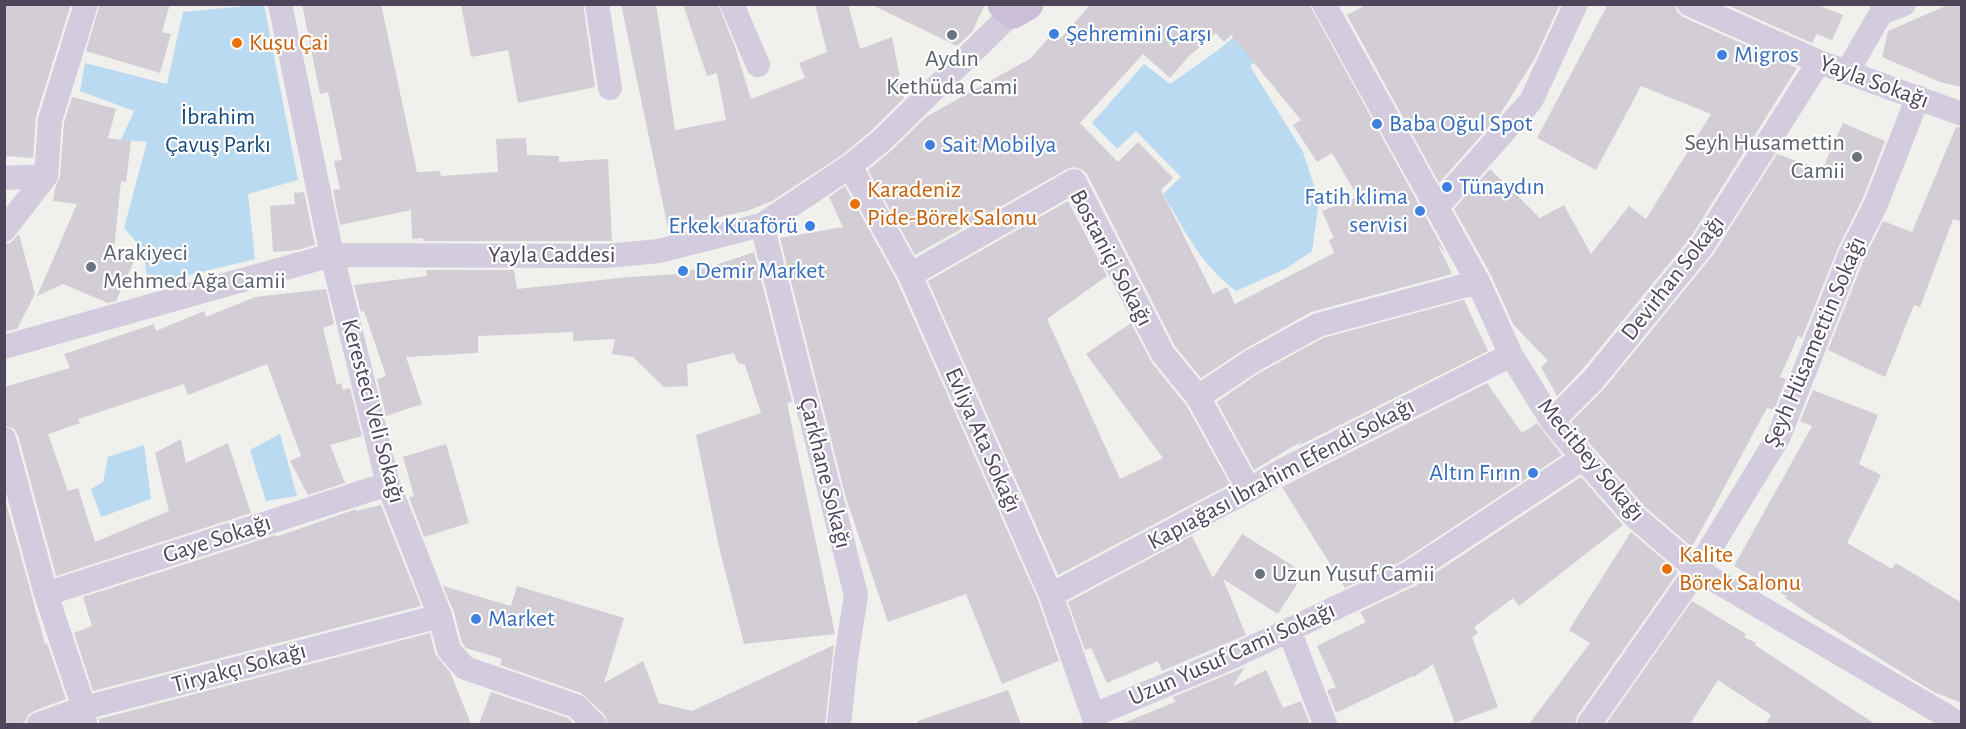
<svg xmlns="http://www.w3.org/2000/svg" width="1966" height="729" font-family="'Alegreya Sans',sans-serif">
<rect width="100%" height="100%" fill="#f0f0ed"/>
<path fill="#b9daf0" d="M256 5H264L298 180 248 194 255 259 148 285 143 250 124 228 147 142 121 140 134 111 80 91 85 63 167 84 183 12Z
M1257 18 1283 37 1250 66 1303 152 1319 201 1312 251 1287 268 1236 291C1200 264 1186 232 1163 194L1181 177 1136 131 1117 149 1092 123 1144 64 1170 84 1217 51Z
M280 434 297 496 266 501 250 450Z
M144 445 151 499 101 517 91 489 103 482 108 457Z"/>
<path fill="#d3cdd5" fill-rule="evenodd" d="M4 4H71L36 116 33 158 4 156Z
M100 4H170L162 32 171 34 160 73 86 51Z
M302 4H381L417 172 440 171 441 176 498 172 496 139 526 138 527 155 559 156V162L608 159 612 241H423V238L412 239 411 210 340 225 333 190 340 189 334 161 342 160 328 92 320 94Z
M461 4H583L595 87 518 103 508 50 471 57Z
M621 4H656L675 130 726 120 717 73 707 76 683 4H718L735 47 751 99 805 78 799 63 827 52 815 4H848L860 49 892 37 904 98 872 130 842 155 772 201 747 211 668 228Z
M870 4H985L972 32 957 46Z
M1091 4H1309L1446 254 1438 245 1452 274 1311 312 1245 349 1201 378 1175 346 1087 174 1081 169 1074 167 1067 169 915 255 868 170 891 151 926 117 1031 58 1054 32 1061 38ZM1216 33 1224 42 1231 35 1301 120 1293 125 1317 162 1332 153 1358 197 1322 211 1334 238 1329 240 1334 253 1235 304 1227 287 1213 294 1161 190 1173 178 1138 142 1118 162 1080 123 1143 54 1170 78 1188 57Z
M1368 4H1560L1535 58 1501 113 1439 183 1347 15Z
M1608 4H1675L1677 12 1683 17 1797 68 1690 238 1582 370 1557 396 1541 367 1548 361 1513 324 1491 275 1454 209 1490 169 1540 218 1564 205 1591 254 1629 206 1646 219 1711 114 1641 86 1596 170 1537 138Z
M1725 4H1815L1843 15 1832 40 1817 34 1812 43Z
M1950 4H1962V87L1940 82 1882 57 1888 31Z
M72 97 116 109 108 138 131 141 126 182 121 181 114 250 135 259 116 301 108 303 63 284 37 296 77 204 53 201 55 188 60 177 64 123Z
M1843 123 1885 141 1863 198 1838 248 1802 338 1798 336 1780 377 1786 379 1774 410 1767 408 1692 547 1645 507 1571 422 1604 389 1713 255 1777 154 1822 170Z
M1956 127 1962 128V222L1953 219 1920 307 1914 305 1885 377 1828 350 1864 259 1883 221 1912 232Z
M845 186 897 281 1038 600 1059 661 1002 684 966 594 888 622 846 498 780 238 843 227 829 197Z
M304 192 315 245 298 250 273 252 270 206 295 204 294 193Z
M1068 201 1107 276 1047 319 1120 479 1163 458 1086 354 1131 323 1152 363 1186 405 1230 484 1058 575 928 281Z
M19 234 35 294 17 329 4 332V244L10 243Z
M754 252 792 402 787 403 835 634 744 644 719 547 696 435 761 413 745 365 738 363 734 353 687 364 688 386 664 387 633 357 612 354 615 339 573 341V332L478 336V353L406 357 422 404 386 416 377 379 386 376 364 311 361 312 354 285 427 276 426 270H514L517 289 629 277 682 274V271L707 268Z
M326 289 334 324 323 328 337 385 341 383 343 390 350 388 362 436 330 445 345 483 308 495 290 461 301 456 267 364 188 395 184 384 78 419 80 423 48 434 68 491 78 488 95 542 169 511 155 453 181 439 186 463 228 443 251 513 56 576 18 435 14 429 4 425V387L70 368 64 354 154 324 156 331 204 311 206 317 255 297Z
M1464 300 1488 351 1298 446 1302 441 1254 470 1217 402 1259 373 1323 338Z
M1487 383 1522 433 1537 423 1562 455 1402 561 1345 588 1282 487Z
M1813 390 1878 415 1859 464 1881 475 1847 543 1892 569 1896 563 1962 603V703L1934 692 1914 680 1810 615 1785 598 1786 596 1734 566 1812 426 1800 421Z
M446 444 469 523 424 537 409 497 414 496 403 457Z
M1581 477 1623 525 1519 606 1513 598 1474 627 1478 633 1472 637 1498 707 1455 723 1433 664 1414 677 1413 676 1336 713 1327 690 1336 687 1317 646 1366 622 1360 612 1417 585Z
M4 495 45 644 47 643 66 699 34 711 28 715 25 722 17 724H4Z
M381 505 421 606 93 691 74 633 92 626 83 597 275 535 276 537 356 509V511Z
M1631 532 1678 572 1577 716 1575 724H1529L1590 643 1569 630Z
M1242 534 1304 573 1278 614 1223 579 1246 635 1162 671 1158 661 1107 683 1091 648 1085 650 1068 602 1192 536 1213 578Z
M443 586 511 606 517 586 624 618 604 683 643 661 659 703 692 711 834 645 825 724H608L604 714 581 693 500 665 502 659 466 648 462 643 454 612Z
M1692 601 1746 634 1744 637 1756 643 1755 645 1875 724H1766L1771 715 1718 680 1690 724H1606Z
M430 633 435 654 450 672 471 724H99V719Z
M1245 667 1233 686 1266 670 1283 708 1301 701 1310 724H1121L1175 702 1173 697Z
M1008 690 1021 724H918V721Z
M491 692 568 718 574 724H479Z"/>
<g fill="none" stroke-linecap="round" stroke-linejoin="round">
<path stroke="#d3cbde" stroke-width="24" d="M280 4 332 255 388 484 440 616 449 650 465 668 576 706 594 724
M597 4 610 88
M732 4 758 65
M1324 4 1478 282 1511 355 1552 421 1583 458 1635 517 1697 570 1960 724
M1689 4 1819 62 1962 114
M1881 13 1904 4
M1847 72 1881 13 1883 4
M850 166 910 275 1051 595 1096 724
M4 178 46 176
M1436 208 1531 101 1576 4
M762 225 856 595 846 659 839 724
M4 230 46 176 50 120 86 4
M910 275 1074 181 1163 354 1198 397 1249 490
M4 347 332 255 606 256 659 251 762 225 850 166 881 141 1013 12
M1198 397 1252 361 1318 325 1478 282
M1552 421 1593 380 1702 246 1819 62
M4 439 46 594 84 708 85 722
M46 594 388 484
M1051 595 1249 490 1281 471 1511 355
M1289 630 1325 724
M1094 715 1228 659 1409 573 1583 458
M39 724 84 708 440 616
M1589 724 1697 570 1779 436 1851 253 1876 204 1918 97"/>
<path stroke="#cbbfd7" stroke-width="33" d="M1004 4 1013 12 1027 4"/>
</g>
<g fill="#3f7fe0" stroke="#fff" stroke-width="2">
<circle cx="1054" cy="34" r="6"/>
<circle cx="1722" cy="55" r="6"/>
<circle cx="1377" cy="124" r="6"/>
<circle cx="930" cy="145" r="6"/>
<circle cx="1447" cy="187" r="6"/>
<circle cx="1420" cy="211" r="6"/>
<circle cx="810" cy="226" r="6"/>
<circle cx="683" cy="271" r="6"/>
<circle cx="1533" cy="473" r="6"/>
<circle cx="476" cy="619" r="6"/>
</g>
<g fill="#6b7280" stroke="#fff" stroke-width="2">
<circle cx="952" cy="35" r="6"/>
<circle cx="1857" cy="157" r="6"/>
<circle cx="91" cy="267" r="6"/>
<circle cx="1260" cy="574" r="6"/>
</g>
<g fill="#e8710a" stroke="#fff" stroke-width="2">
<circle cx="237" cy="43" r="6"/>
<circle cx="855" cy="204" r="6"/>
<circle cx="1667" cy="569" r="6"/>
</g>
<g text-anchor="middle" dominant-baseline="central" stroke-width="4.5" stroke-linejoin="round" paint-order="stroke">
<g font-size="24" fill="#366cbe" stroke="#fff" text-anchor="start">
<text x="1066" y="34">Şehremini Çarşı</text>
<text x="1734" y="55">Migros</text>
<text x="1389" y="124">Baba Oğul Spot</text>
<text x="942" y="145">Sait Mobilya</text>
<text x="1459" y="187">Tünaydın</text>
<text x="1408" y="197" text-anchor="end">Fatih klima<tspan x="1408" dy="28">servisi</tspan></text>
<text x="798" y="226" text-anchor="end">Erkek Kuaförü</text>
<text x="695" y="271">Demir Market</text>
<text x="1521" y="473" text-anchor="end">Altın Fırın</text>
<text x="488" y="619">Market</text>
</g>
<g font-size="24" fill="#c56008" stroke="#fff" text-anchor="start">
<text x="249" y="43">Kuşu Çai</text>
<text x="867" y="190">Karadeniz<tspan x="867" dy="28">Pide-Börek Salonu</tspan></text>
<text x="1679" y="555">Kalite<tspan x="1679" dy="28">Börek Salonu</tspan></text>
</g>
<g font-size="24" fill="#5b616d" stroke="#fff" text-anchor="start">
<text x="952" y="59" text-anchor="middle">Aydın<tspan x="952" dy="28">Kethüda Cami</tspan></text>
<text x="1845" y="143" text-anchor="end">Seyh Husamettin<tspan x="1845" dy="28">Camii</tspan></text>
<text x="103" y="253">Arakiyeci<tspan x="103" dy="28">Mehmed Ağa Camii</tspan></text>
<text x="1272" y="574">Uzun Yusuf Camii</text>
</g>
<g font-size="24" fill="#4f455b" stroke="#fff">
<text transform="translate(1874 82) rotate(20)">Yayla Sokağı</text>
<text x="552" y="255">Yayla Caddesi</text>
<text transform="translate(1111 258) rotate(62)">Bostaniçi Sokağı</text>
<text transform="translate(1673 278) rotate(-52)">Devirhan Sokağı</text>
<text transform="translate(1815 342) rotate(-67)">Şeyh Hüsamettin Sokağı</text>
<text transform="translate(373 411) rotate(75)">Keresteci Veli Sokağı</text>
<text transform="translate(983 440) rotate(66)">Evliya Ata Sokağı</text>
<text transform="translate(1591 460) rotate(50)">Meсitbey Sokağı</text>
<text transform="translate(825 473) rotate(76)">Çarkhane Sokağı</text>
<text transform="translate(1281 474) rotate(-28)">Kapıağası İbrahim Efendi Sokağı</text>
<text transform="translate(217 539) rotate(-18)">Gaye Sokağı</text>
<text transform="translate(1232 654) rotate(-24)">Uzun Yusuf Cami Sokağı</text>
<text transform="translate(239 668) rotate(-15)">Tiryakçı Sokağı</text>
</g>
<g font-size="24" fill="#14487e" stroke="#fff">
<text x="218" y="117">İbrahim<tspan x="218" dy="28">Çavuş Parkı</tspan></text>
</g>
</g>
<rect width="1966" height="729" fill="none" stroke="#4f455b" stroke-width="12"/>
</svg>
